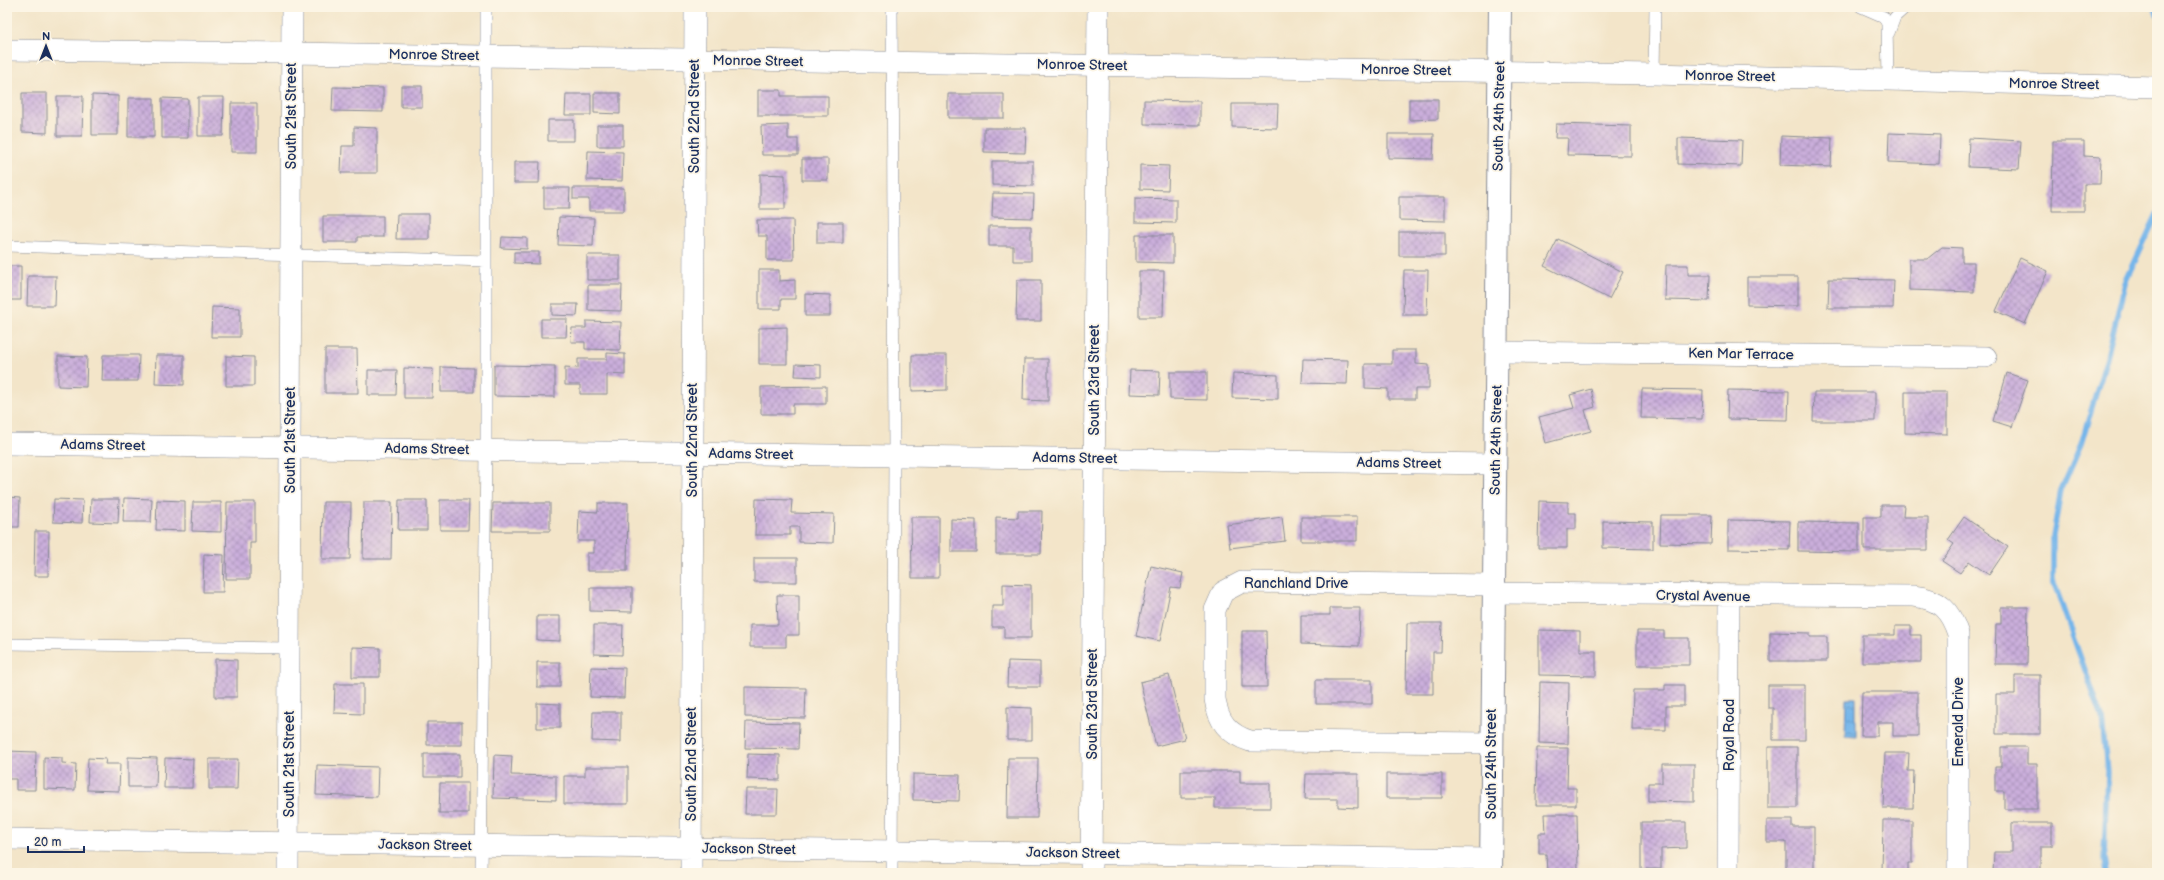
<svg xmlns="http://www.w3.org/2000/svg" width="2164" height="880" font-family="'Balsamiq Sans',sans-serif">
<defs>
<pattern id="water-ripples" width="26" height="14" patternUnits="userSpaceOnUse"><rect width="26" height="14" fill="#76b6ea"/><path d="M2 4q2-2 4 0t4 0M15 11q2-2 4 0t4 0" fill="none" stroke="#6094c1"/></pattern>
<pattern id="building-cross-hatch" width="8" height="8" patternUnits="userSpaceOnUse"><rect width="8" height="8" fill="#cbafdb"/><path d="M0 0l8 8M0 8l8-8" fill="none" stroke="#a48fb5"/></pattern>
</defs>
<rect width="100%" height="100%" fill="#fcf5e5"/>
<filter id="ink" filterUnits="userSpaceOnUse"><feTurbulence type="fractalNoise" baseFrequency=".025" numOctaves="2"/><feDisplacementMap in="SourceGraphic" scale="8" xChannelSelector="R" yChannelSelector="G"/><feConvolveMatrix kernelMatrix="1 2 1 2 8 2 1 2 1" color-interpolation-filters="sRGB"/></filter>
<filter id="wash" filterUnits="userSpaceOnUse"><feTurbulence type="fractalNoise" baseFrequency=".012" numOctaves="4" result="noise"/><feDisplacementMap in="SourceGraphic" scale="16" xChannelSelector="R" yChannelSelector="G"/><feGaussianBlur stdDeviation="0.9" result="paint"/><feColorMatrix in="noise" values="0 0 0 0 0 0 0 0 0 0 0 0 0 0 0 0 0 1.4 0 .05"/><feComposite in="paint" operator="in"/></filter>
<g filter="url(#wash)">
<rect width="100%" height="100%" fill="#f3e5c9"/>
<path fill="url(#water-ripples)" stroke="#4872a4" d="M1846 698H1856V737L1845 736Z"/>
<g fill="none" stroke-linecap="round" stroke-linejoin="round">
<path stroke="#76b6ea" stroke-width="5.5" d="M2155 7 2157 14
M2106 873 2104 859 2107 772 2102 718 2053 580V536L2061 490 2081 444 2107 357 2125 283 2157 214"/>
</g>
<g id="blocks">
<path fill="url(#building-cross-hatch)" d="M401 86H422V107H401Z
M333 87 383 88V112L332 111Z
M758 90H781V96H828V116H758Z
M22 93H47V133L22 132Z
M594 93H620V114L594 113Z
M566 94H591V115H565Z
M948 94H1004V118H948Z
M92 95 118 96V135H92Z
M57 96H83L82 136H57Z
M198 97H224L223 136H198Z
M128 98H154V137H128Z
M162 98 188 99V138H162Z
M1409 99H1438V119L1409 120Z
M1144 100 1200 101V125L1144 124Z
M231 103H257V152H231Z
M1232 104H1278L1277 128 1232 127Z
M548 120H574V141H548Z
M1556 124 1631 126V156L1567 155 1568 138H1555Z
M597 125H623V146H597Z
M788 125V139H798V155H762L761 126Z
M354 127 377 128V173H341L342 146H354Z
M984 128H1026L1025 153 984 152Z
M1889 133 1940 135 1939 164 1888 162Z
M1388 134H1434L1433 159 1388 158Z
M1781 136 1832 138 1831 167 1780 165Z
M1678 138 1742 140 1741 166 1678 164Z
M1969 138 2021 141 2019 169 1968 167Z
M2053 141H2084V156L2101 157 2100 184H2084V211H2052Z
M588 151 623 152 622 181 587 180Z
M802 159H828V180H802Z
M992 161H1033V186L992 185Z
M514 162H540L539 183H514Z
M1140 165 1169 166 1168 190 1140 189Z
M760 174 785 175V209H760Z
M544 188H570L569 209H544Z
M573 188H624V211H589V199H573Z
M993 193 1034 194 1033 218 992 217Z
M1399 197H1445V221L1399 220Z
M1135 198 1176 199V223L1135 222Z
M397 214H429V239H396Z
M323 216H383V237H357V242H323Z
M559 217 594 218 593 246 558 245Z
M757 220H793L794 260H767V236H758Z
M817 222H843V243H817Z
M989 226H1031V261H1013V246H989Z
M1399 232H1445V256H1399Z
M1136 235H1173V263L1136 262Z
M502 237 527 238V249L501 248Z
M1558 239 1623 272 1609 299 1544 266Z
M1942 247 1962 248V262H1974V292L1909 290V259H1927Z
M514 252H539V264L514 263Z
M587 255H620V280H587Z
M2020 258 2048 271 2025 324 1996 311Z
M1666 265H1688V275H1710L1709 301 1665 300Z
M7 266H21V300H7Z
M759 270H779V281L795 280V299H781V309H759Z
M1404 270H1428L1427 315H1403Z
M1139 271H1164L1163 317H1139Z
M28 276H56L55 306H27Z
M1747 277H1798V306L1747 305Z
M1829 279 1894 280 1893 308H1828Z
M1017 280H1041V321H1016Z
M588 285H622L621 311 588 310Z
M805 294 830 295V316H805Z
M552 304H578L577 316 552 315Z
M212 307 240 308V337H211Z
M541 319H567L566 337H541Z
M586 321 621 322 620 350 585 349V342H571L572 328H586Z
M787 327V364H759V328Z
M325 349H357L358 393H325Z
M1392 350H1416V364L1429 365V389H1415V399H1388V389L1365 388V364H1392Z
M607 353 625 354V375L607 374V394H580V385H565V367L578 368V359H607Z
M103 355H139L138 381H102Z
M156 355H184V385L155 384Z
M912 355H947V390L912 391Z
M58 356 87 357 86 387 58 386Z
M226 356 254 357V386H226Z
M1024 359H1048V401L1023 400Z
M1303 359 1348 360 1347 384 1302 383Z
M796 364 821 365V377L795 376Z
M494 365 555 366V397L494 396Z
M441 367 474 368V392H441Z
M404 368 433 369 432 398H404Z
M368 370H397L396 395H368Z
M1130 370 1160 371 1159 395 1129 394Z
M1170 372H1207V400L1170 399Z
M1233 373 1278 375V399L1232 398Z
M2007 373 2028 380 2012 427 1993 421Z
M826 386V404H793V414H761V387Z
M1591 389 1595 407 1585 410 1591 431 1546 443 1539 417 1574 408 1570 395Z
M1642 389 1703 390 1702 419 1641 418Z
M1728 390 1789 391 1788 420 1727 419Z
M1814 392H1875V421H1813Z
M1905 392H1947V434L1905 433Z
M7 497 20 498 19 527H7Z
M124 498 152 499 151 522H123Z
M54 499 83 500 82 523 53 522Z
M91 499H119L118 523 90 522Z
M756 499 792 500 791 513 834 514 833 543 799 542V527H790V535H755Z
M157 500 185 501V531L156 530Z
M399 500H427V530H398Z
M440 500H469L468 530H440Z
M1539 501 1568 502V513H1576V529H1567V548H1538Z
M193 502H221V532L192 531Z
M227 502H255V543H250V579H226Z
M323 502H351L350 559H322Z
M364 502H392L391 559H363Z
M493 503H550V531H492Z
M598 503H628L627 571H587V553H594V541H578L579 511 598 512Z
M1881 505H1904L1903 517H1928V550H1864V517H1881Z
M1018 511H1042L1041 554H996V517L1018 518Z
M1661 515H1712L1711 544 1660 543Z
M911 517H939V578H912Z
M1282 517 1285 541 1230 548 1227 525Z
M1301 517H1357V541H1301Z
M1964 517 2008 547 1989 575 1969 561 1960 573 1942 561 1954 544 1948 540Z
M951 519 976 520V552H951Z
M1728 520 1790 521 1789 550 1728 549Z
M1603 521 1653 522V549L1603 548Z
M1798 522 1859 523V552L1798 551Z
M35 531H49L48 576H34Z
M204 554 224 555 223 592H203Z
M754 558H797V582H754Z
M1151 566 1183 573 1180 588 1171 587 1160 641 1136 636Z
M1003 584 1031 585V638H1004V627H992V606H1003Z
M590 588H632V612L590 611Z
M777 595H799V635H786V647H750V625H778Z
M2001 607H2028L2027 664H1995L1996 624H2001Z
M1330 608H1360L1359 646 1301 644V615H1330Z
M537 616H560V641L537 640Z
M1407 623H1442L1441 652H1433V694H1406Z
M594 625H623L622 655 594 654Z
M1895 626H1911V635H1921V662H1862V635H1895Z
M1539 630 1580 631V651H1596V676L1539 675Z
M1242 631H1266L1267 687H1242Z
M1637 631H1664V638H1689V665H1637Z
M1770 632 1810 633V637H1827V661H1770Z
M352 647 380 648V677H352Z
M215 659 237 660V697H215Z
M1008 661 1040 662V687H1007Z
M537 662H560V687H537Z
M591 667 625 668 624 698 590 697Z
M1169 675 1185 739 1156 746 1140 682Z
M2015 675H2040V734H1996V694H2015Z
M1316 680H1372V704H1316Z
M1540 682 1569 683 1568 744 1539 743Z
M335 684H363V714L334 713Z
M1665 685H1684V706H1666V730H1632L1633 690H1665Z
M1768 685H1805V740H1773V708H1768Z
M745 687 806 688 805 718 745 717Z
M1862 692H1918V736H1893V722H1878V736H1861Z
M537 703 560 704V728H537Z
M1007 707 1032 708V740H1007Z
M593 712H621V742L592 741Z
M427 722H462V745H427Z
M746 722 799 723 798 749 745 748Z
M1768 747H1797V808H1768Z
M2001 747H2027V764H2037V809H2004V791H1995V767H2001Z
M1537 748H1568L1567 788H1576V805H1536Z
M7 751 36 752 35 790H16V779H7Z
M1885 753H1909L1908 771H1914L1913 808H1883Z
M424 754H460V777H424Z
M748 754 780 755V780L747 779Z
M494 755 512 756 511 775 556 776V800L493 798Z
M44 757 62 758V763L76 764 75 790 44 789Z
M128 757 157 758 156 787H128Z
M88 758 106 759 105 764H120L119 791 87 790Z
M165 758 193 759 192 788H164Z
M1008 758H1038L1037 818H1007Z
M209 759H238L237 789H209Z
M1662 764H1694V802L1648 801V783H1662Z
M317 765 378 767 377 797 316 795Z
M585 767H628V804H564V776H585Z
M1181 771H1240V783H1270V808H1215V798H1181Z
M913 774 960 775 959 801 913 800Z
M1306 774H1358V808L1338 807V799H1305Z
M1386 774H1442V798H1386Z
M440 783H468V813H439Z
M746 789H778L777 814H745Z
M1545 814H1577L1578 872 1547 873 1546 854H1539V833H1546Z
M1767 820H1792V827H1814V873H1786V842H1767Z
M1883 820H1912V863H1908V873H1882Z
M1641 822H1686V848L1661 849V869H1641Z
M2012 823H2052V846H2041V873H1993L1994 852H2012Z"/>
</g>
</g>
<g filter="url(#ink)">
<use href="#blocks" fill-opacity="0" stroke="#878a94" stroke-width="1"/>
<g fill="none" stroke-linecap="round" stroke-linejoin="round">
<g stroke="#878a94" stroke-width="12">
<path id="service" d="M1861 7 1884 17 1887 24 1888 80
M1889 33 1895 17 1906 7
M1654 74 1655 7
M7 246 486 261
M7 644 290 648
M481 873 486 450V7
M892 873 894 456 892 7"/>
</g>
<g stroke="#878a94" stroke-width="22">
<path id="minor" d="M7 50 291 53 1654 74 2157 87
M1497 352 1986 357
M7 444 1495 464
M1493 593 1913 596C1940 599 1950 610 1958 634V873
M1491 743 1250 741C1228 734 1218 721 1215 699V610L1223 592 1242 582 1494 585
M7 839 1491 859
M288 873 292 7
M691 873 695 7
M1091 873 1098 7
M1728 873 1729 596"/>
</g>
<g stroke="#878a94" stroke-width="24">
<path id="tertiary" d="M1491 873 1500 7"/>
</g>
<use href="#service" stroke="#fff" stroke-width="11"/>
<use href="#minor" stroke="#fff" stroke-width="21"/>
<use href="#tertiary" stroke="#fff" stroke-width="22"/>
</g>
</g>
<g text-anchor="middle" dominant-baseline="central" stroke-width="3.5" stroke-linejoin="round" paint-order="stroke">
<g font-size="14" fill="#1b2f5e" stroke="#fcf5e5">
<text transform="translate(434 55) rotate(1)">Monroe Street</text>
<text transform="translate(758 61) rotate(1)">Monroe Street</text>
<text transform="translate(1082 65) rotate(1)">Monroe Street</text>
<text transform="translate(1406 70) rotate(1)">Monroe Street</text>
<text transform="translate(1730 76) rotate(1)">Monroe Street</text>
<text transform="translate(2054 84) rotate(1)">Monroe Street</text>
<text transform="translate(291 116) rotate(-90)">South 21st Street</text>
<text transform="translate(694 116) rotate(-90)">South 22nd Street</text>
<text transform="translate(1499 116) rotate(-89)">South 24th Street</text>
<text transform="translate(1741 354) rotate(1)">Ken Mar Terrace</text>
<text transform="translate(1094 380) rotate(-90)">South 23rd Street</text>
<text transform="translate(290 440) rotate(-90)">South 21st Street</text>
<text transform="translate(692 440) rotate(-90)">South 22nd Street</text>
<text transform="translate(1496 440) rotate(-89)">South 24th Street</text>
<text transform="translate(103 445) rotate(1)">Adams Street</text>
<text transform="translate(427 449) rotate(1)">Adams Street</text>
<text transform="translate(751 454) rotate(1)">Adams Street</text>
<text transform="translate(1075 458) rotate(1)">Adams Street</text>
<text transform="translate(1399 463) rotate(1)">Adams Street</text>
<text x="1296" y="583">Ranchland Drive</text>
<text transform="translate(1703 596) rotate(1)">Crystal Avenue</text>
<text transform="translate(1092 704) rotate(-90)">South 23rd Street</text>
<text transform="translate(1958 722) rotate(-90)">Emerald Drive</text>
<text transform="translate(1729 735) rotate(-90)">Royal Road</text>
<text transform="translate(289 764) rotate(-90)">South 21st Street</text>
<text transform="translate(691 764) rotate(-90)">South 22nd Street</text>
<text transform="translate(1491 764) rotate(-90)">South 24th Street</text>
<text transform="translate(425 845) rotate(1)">Jackson Street</text>
<text transform="translate(749 849) rotate(1)">Jackson Street</text>
<text transform="translate(1073 853) rotate(1)">Jackson Street</text>
</g>
</g>
<rect width="2164" height="880" fill="none" stroke="#fcf5e5" stroke-width="24"/>
<g transform="translate(46 46)" stroke="#fcf5e5" stroke-width="3" paint-order="stroke">
<path d="M0-3L7 15L0 10L-7 15Z" fill="#1b2f5e"/>
<text y="-6" font-size="11" font-weight="bold" text-anchor="middle" fill="#1b2f5e">N</text>
</g>
<path d="M28 846v6h56v-6" fill="none" stroke="#1b2f5e" stroke-width="2"/>
<text x="34" y="846" font-size="12" fill="#1b2f5e" stroke="#fcf5e5" stroke-width="3" paint-order="stroke">20 m</text>
</svg>
